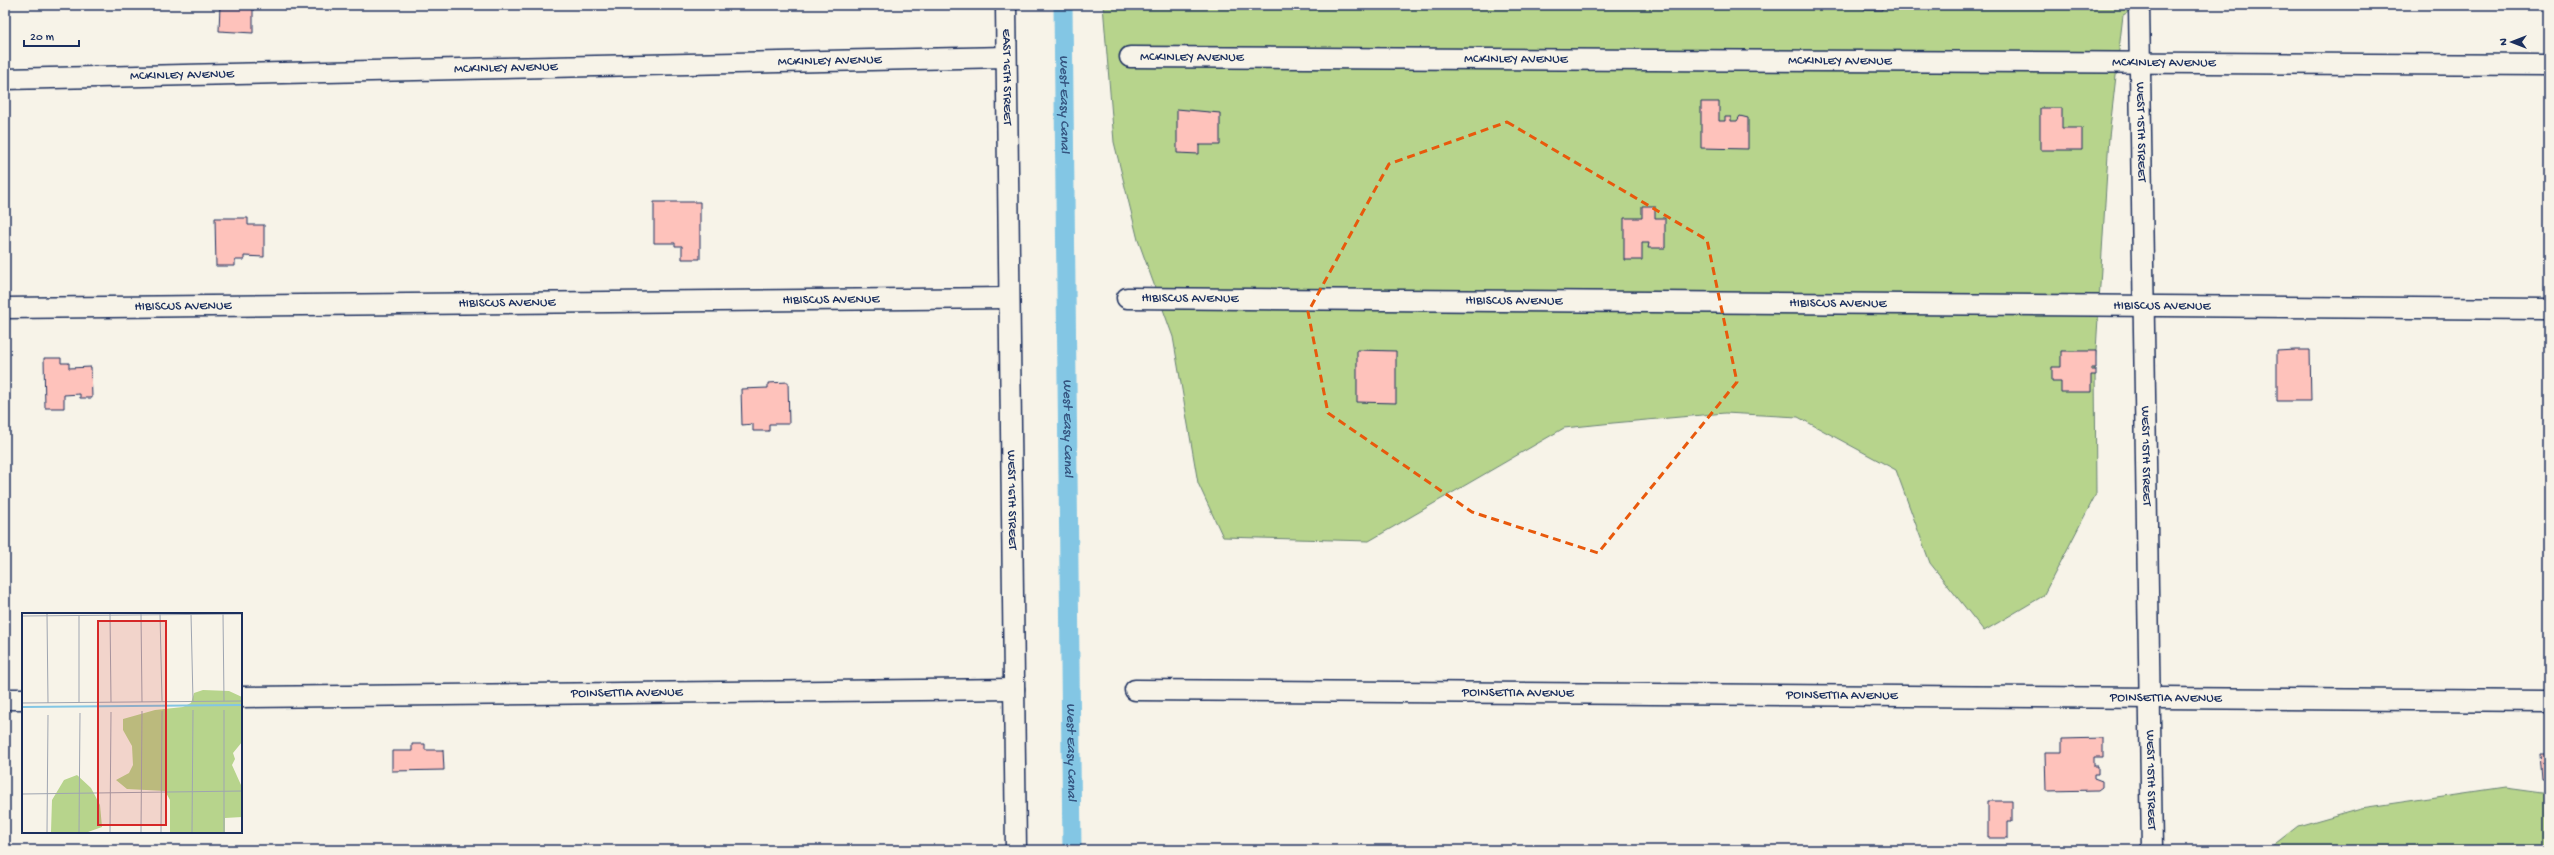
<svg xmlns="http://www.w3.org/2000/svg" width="2554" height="855" font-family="'Gochi Hand',sans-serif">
<rect width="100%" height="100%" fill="#f7f3e8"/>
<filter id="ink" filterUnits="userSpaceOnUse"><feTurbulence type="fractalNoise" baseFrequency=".025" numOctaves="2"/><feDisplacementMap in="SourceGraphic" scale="8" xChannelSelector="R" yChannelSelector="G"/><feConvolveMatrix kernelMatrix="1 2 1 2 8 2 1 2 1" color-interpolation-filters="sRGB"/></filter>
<g filter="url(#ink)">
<path fill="#b7d48c" stroke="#698275" d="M1103 5H2142L2123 15 2109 137 2095 367 2096 494 2043 596 1984 631 1930 563 1896 470 1798 417 1725 413 1613 423 1564 428 1369 541 1223 537 1198 483 1173 337 1138 240 1114 142Z
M2505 787 2549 793V850H2267L2298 826 2361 808Z"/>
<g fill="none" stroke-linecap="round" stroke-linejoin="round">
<path stroke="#83c6e4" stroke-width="19" id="s1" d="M1063 5 1072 850"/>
</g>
<path fill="#fec2bb" stroke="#1b2f5e" d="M220 5H253V33L219 31Z
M1865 5H1882V10H1865Z
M1701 102H1719V121H1725V117H1731V121H1737L1740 116 1748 118V149L1701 148Z
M2040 108H2062V128H2082V150H2040Z
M1177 109 1220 113V145H1199V154L1177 153Z
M654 202H700V259H682V246H675V243H654Z
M1642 206H1655V218H1665V248H1648L1649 243H1642V260H1624V218H1642Z
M215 218H248V225H264V257L244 256V260H235V266H216Z
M1357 350 1396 351V403L1357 402Z
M2295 350H2310L2311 401H2277V351Z
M2061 351H2096V368H2091V370H2096V375H2091V392H2061V381H2052V367H2061Z
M44 358H61V363H69V368L91 367 92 398H80V394L64 395V408H45Z
M788 382 789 424H769V431H753V424L742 425 741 389 768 388V383Z
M2103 738V757H2094V766H2098V774H2094V778L2102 781V787L2098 790 2046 791 2045 752H2062V739Z
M412 744H425V750H443L444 770 392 771V751H412Z
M2540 753H2549V779H2542Z
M1988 801H2012V821H2008V838H1988Z"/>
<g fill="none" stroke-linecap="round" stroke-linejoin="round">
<g stroke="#1b2f5e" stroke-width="23">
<g id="minor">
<path id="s2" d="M1006 5 1016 850"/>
<path id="s3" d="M2139 5 2152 850"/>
<path id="s4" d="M1130 57 2549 65"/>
<path id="s5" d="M5 79 1006 57"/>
<path id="s6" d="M1127 298 2549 309"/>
<path id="s7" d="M5 308 1008 298"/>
<path id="s8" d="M1135 690 2549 701"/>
<path id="s9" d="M241 697 1014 689"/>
<path d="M5 699H23"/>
</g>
</g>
<use href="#minor" stroke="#f7f3e8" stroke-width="20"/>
</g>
</g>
<path fill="none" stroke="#e8590c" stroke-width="3" stroke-dasharray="8 5" stroke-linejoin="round" d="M1507 122 1707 240 1737 382 1598 553 1472 512 1328 413 1308 312 1389 164Z"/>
<g text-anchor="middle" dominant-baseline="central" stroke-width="3.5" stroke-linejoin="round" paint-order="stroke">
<g font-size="13" fill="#1b2f5e" stroke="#f7f3e8">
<text stroke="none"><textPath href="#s4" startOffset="62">MCKINLEY AVENUE</textPath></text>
<text stroke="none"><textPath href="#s4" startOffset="386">MCKINLEY AVENUE</textPath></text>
<text stroke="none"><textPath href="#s5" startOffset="825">MCKINLEY AVENUE</textPath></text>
<text stroke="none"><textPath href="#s4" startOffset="710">MCKINLEY AVENUE</textPath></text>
<text stroke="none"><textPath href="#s4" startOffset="1034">MCKINLEY AVENUE</textPath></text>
<text stroke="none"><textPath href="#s5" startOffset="501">MCKINLEY AVENUE</textPath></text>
<text stroke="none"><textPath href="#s5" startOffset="177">MCKINLEY AVENUE</textPath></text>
<text stroke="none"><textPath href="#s2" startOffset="72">EAST 16TH STREET</textPath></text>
<text stroke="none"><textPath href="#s3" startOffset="127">WEST 15TH STREET</textPath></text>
<text stroke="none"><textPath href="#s6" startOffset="63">HIBISCUS AVENUE</textPath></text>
<text stroke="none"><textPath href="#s7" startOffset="826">HIBISCUS AVENUE</textPath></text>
<text stroke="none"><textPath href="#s6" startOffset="387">HIBISCUS AVENUE</textPath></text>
<text stroke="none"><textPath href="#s7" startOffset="502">HIBISCUS AVENUE</textPath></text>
<text stroke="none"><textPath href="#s6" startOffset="711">HIBISCUS AVENUE</textPath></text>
<text stroke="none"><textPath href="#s6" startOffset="1035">HIBISCUS AVENUE</textPath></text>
<text stroke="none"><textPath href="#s7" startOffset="178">HIBISCUS AVENUE</textPath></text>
<text stroke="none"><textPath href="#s3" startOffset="451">WEST 15TH STREET</textPath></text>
<text stroke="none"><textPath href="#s2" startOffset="495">WEST 16TH STREET</textPath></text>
<text stroke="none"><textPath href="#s9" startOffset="386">POINSETTIA AVENUE</textPath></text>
<text stroke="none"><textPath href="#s8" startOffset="383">POINSETTIA AVENUE</textPath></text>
<text stroke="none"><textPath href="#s8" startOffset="707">POINSETTIA AVENUE</textPath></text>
<text stroke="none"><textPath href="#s8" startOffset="1031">POINSETTIA AVENUE</textPath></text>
<text stroke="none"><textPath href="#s3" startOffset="775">WEST 15TH STREET</textPath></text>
</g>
<g font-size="14" font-style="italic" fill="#355580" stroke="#f7f3e8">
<text stroke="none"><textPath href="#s1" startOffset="99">West Easy Canal</textPath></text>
<text stroke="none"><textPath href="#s1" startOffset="423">West Easy Canal</textPath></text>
<text stroke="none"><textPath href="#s1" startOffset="747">West Easy Canal</textPath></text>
</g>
</g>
<g transform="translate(22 613)">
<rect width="220" height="220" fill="#f7f3e8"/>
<path d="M181 77 207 78 220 84V129L211 140 213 146 210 152 219 172 220 204 203 205V219H148V187L143 178 105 176 94 167 107 160 111 152 110 133 101 117V106L133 97 161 94 169 90 172 80ZM55 162 69 175 78 192 80 214 66 219H29L30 187 42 167Z" fill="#b7d48c"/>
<path fill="none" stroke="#83c6e4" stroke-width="2" d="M0 94 220 92"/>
<path fill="none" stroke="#9fa5b1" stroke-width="1" d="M25 1 26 90M88 1 89 89M119 1 120 89M138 1 140 88M169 1 171 88M201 1 202 88M57 2V89M0 3 220 1M0 90 220 88M0 181 220 178M25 219 26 102M57 219 58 100M88 219 89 99M119 219 120 98M139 219 140 98M170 219 171 97M202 219V97"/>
<path fill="#d62828" fill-opacity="0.15" stroke="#d62828" stroke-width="2" d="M76 8H144V212H76Z"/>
<rect width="220" height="220" fill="none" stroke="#1b2f5e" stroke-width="2"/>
</g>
<rect width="2554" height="855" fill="none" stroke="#f7f3e8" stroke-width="20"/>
<rect x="10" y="10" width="2534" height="835" fill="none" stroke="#1b2f5e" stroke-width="1.5" filter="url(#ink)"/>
<g transform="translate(2512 42) rotate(270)" stroke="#f7f3e8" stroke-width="3" paint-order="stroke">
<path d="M0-3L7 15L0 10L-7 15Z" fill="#1b2f5e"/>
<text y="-6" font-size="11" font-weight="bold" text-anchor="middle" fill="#1b2f5e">N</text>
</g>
<path d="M24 40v6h55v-6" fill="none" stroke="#1b2f5e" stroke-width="2"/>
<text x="30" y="40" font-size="12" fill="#1b2f5e" stroke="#f7f3e8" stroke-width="3" paint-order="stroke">20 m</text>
</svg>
